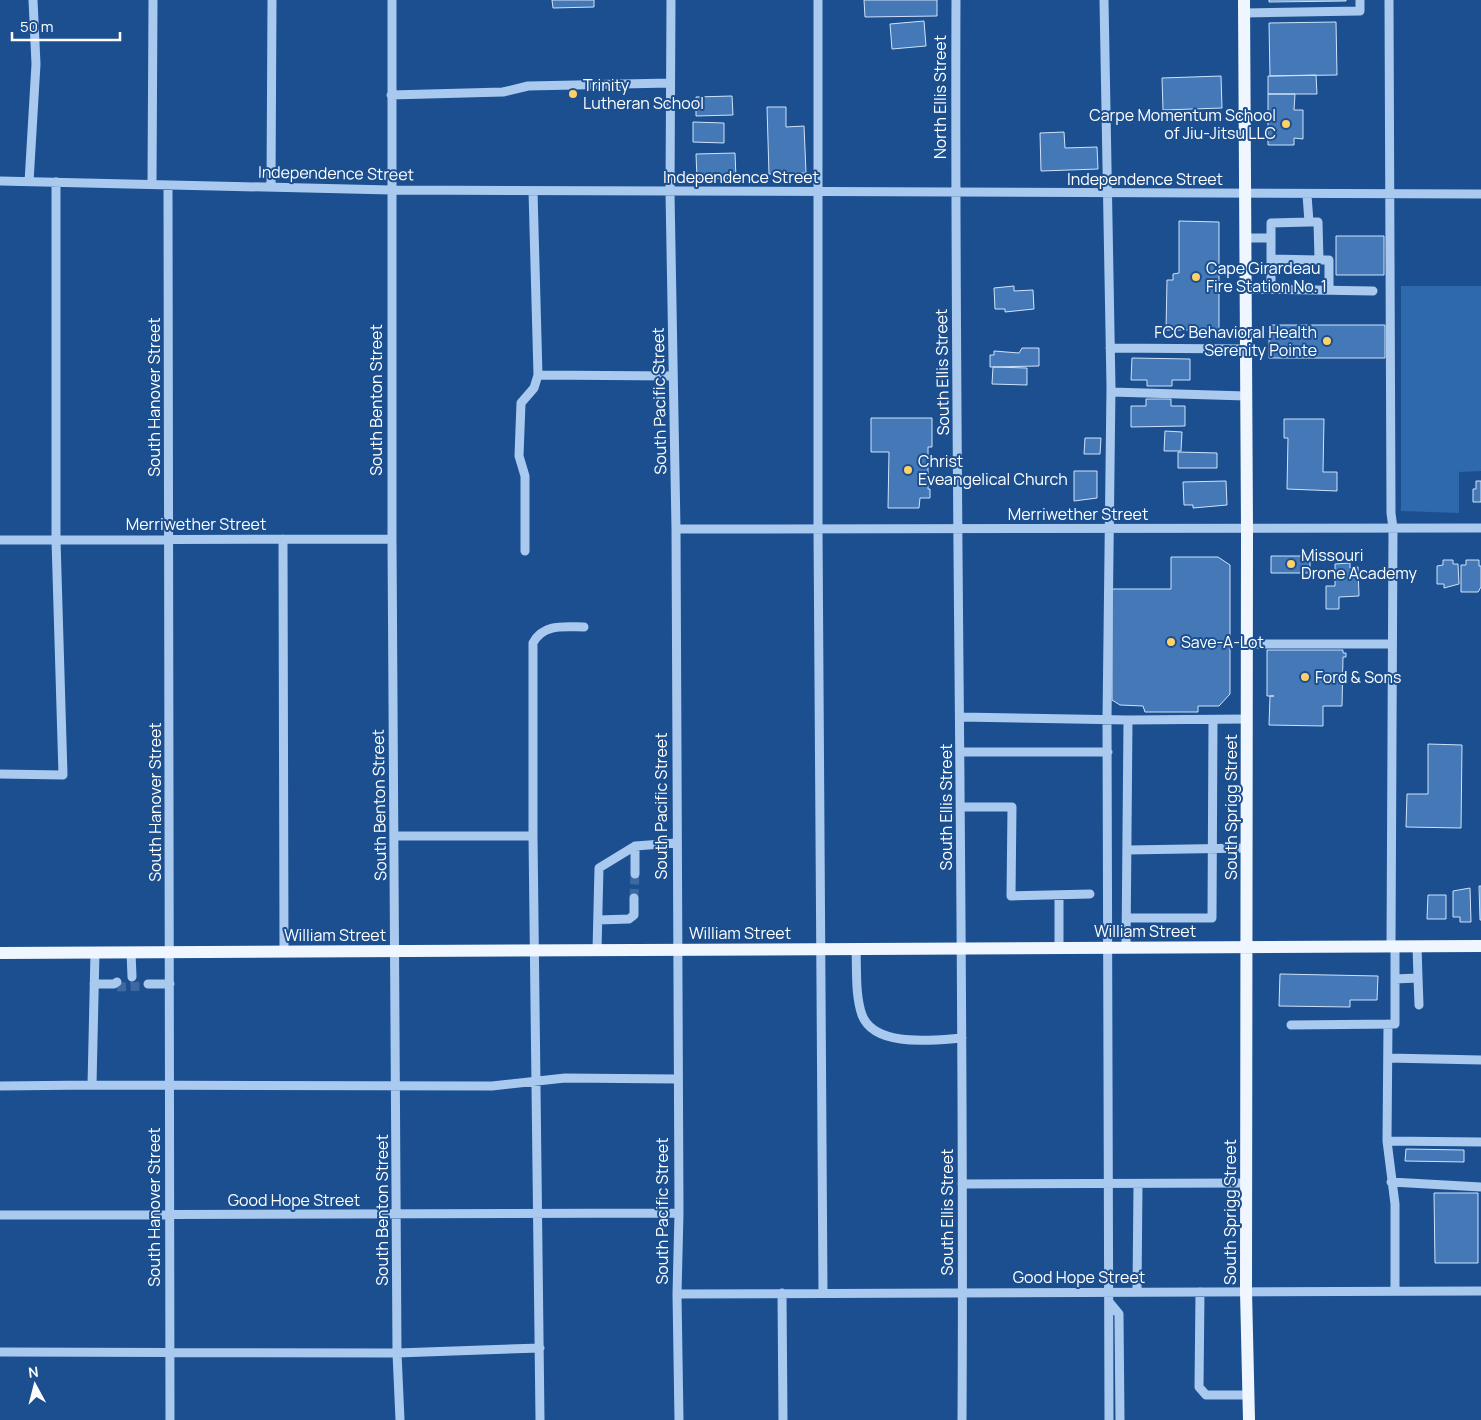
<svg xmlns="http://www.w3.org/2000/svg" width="1481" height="1420" font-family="Manrope,sans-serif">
<rect width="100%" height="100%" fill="#1b4f8f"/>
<path fill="#2e69ad" d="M1401 286H1481V471L1459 472V513L1401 511Z"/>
<path fill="#4478b7" stroke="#cfe3fa" d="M552 0H594V7L553 8Z
M864 0H937V16L865 17Z
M1269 0H1346V1L1269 2Z
M924 21 926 46 892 49 890 24Z
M1336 22 1337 75 1270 76 1269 23Z
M1316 75 1317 94H1268V76Z
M1221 76 1222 108 1163 110 1162 78Z
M1268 94H1295L1294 110H1303V139L1294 138V145H1268Z
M732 96 733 115 696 116V97Z
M767 107H786V127L804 126 806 173 769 174Z
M693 122 724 123V143L693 142Z
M1064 132 1065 148 1097 147 1098 169 1041 171 1040 133Z
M735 153 736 178 697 179 696 154Z
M1179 221 1219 222V330H1166L1167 280H1173V274L1179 273Z
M1336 236H1384V275H1336Z
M1014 286V291L1033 290 1034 309 1005 312V309H995L994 288Z
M1269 325H1385V358H1269Z
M1022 348H1039V366L990 367V355H994V351L1019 353Z
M1132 358 1190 359V380H1172V386H1147V380H1131Z
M993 367 1027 368V385L992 384Z
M1146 399H1171V406H1185V426L1131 427V406H1146Z
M871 418H932V447H928V489H930V498H920L919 508H888L889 452H871Z
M1284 419H1324L1323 472H1337V491L1287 489 1288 438H1284Z
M1165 431 1182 432 1181 451H1164Z
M1085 438H1101L1100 454H1084Z
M1178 452 1217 453V468H1178Z
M1074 471H1097V498L1074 501Z
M1226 481 1227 505 1193 508V505H1184L1183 482Z
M1476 481H1481V502H1473V489H1476Z
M1271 556H1310V573H1271Z
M1171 557H1218L1230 565V694L1219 706H1198V712H1145L1143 706 1120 705 1112 700V589H1171Z
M1443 560H1453V564H1458L1459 584 1444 588V584H1437V566L1443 565Z
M1466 560H1479V566H1481V587L1478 592H1461V565H1466Z
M1350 563V568L1358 567 1359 596 1339 597V609H1326V586H1335V564Z
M1267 650H1343V653H1346V657H1343L1342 706H1323V726L1269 725 1270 696H1274H1267Z
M1428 744 1462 745 1461 828 1406 827 1407 794H1428Z
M1479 886H1481V920H1480Z
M1470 888 1471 922H1460V917H1453V891Z
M1428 895H1446V919H1427Z
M1280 974 1378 976 1377 1000H1350V1007L1279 1006Z
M1406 1149 1464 1150V1162L1405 1161Z
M1434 1193H1478V1263H1435Z"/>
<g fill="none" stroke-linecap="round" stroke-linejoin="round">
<path stroke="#3d69a0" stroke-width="9" stroke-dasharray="9 4.5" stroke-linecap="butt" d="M634 898 635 874
M117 987 143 986"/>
<path stroke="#a9c9ee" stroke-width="9" d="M392 0V539L397 1353 400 1420
M671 0 670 192 676 529 679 1213 677 1294 679 1420
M818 0V529L823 1293
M956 0C954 473 965 947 962 1420
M1104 0 1111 387 1107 719 1109 1420
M1389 0 1391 513 1393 528 1391 947
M1244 13 1360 11V0
M391 95 503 92 528 86 670 83
M0 181 391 190 1481 194
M29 182 36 64 33 0
M152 184 153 0
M168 185 170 1420
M271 187 272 0
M533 191 538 375 673 376
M1309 222H1318L1319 260H1329V290
M1246 238H1271V289
M1271 238V223L1309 222 1307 195
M1271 259 1319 260
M1247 289 1373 291
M1110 348 1246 349
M1111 392 1246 396
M676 529 1481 528
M283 539 284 952
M0 540 392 539
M525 551V476L519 456 521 403 534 388 538 375
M1247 644H1392
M960 717 1128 720 1247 719
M960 752H1108
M0 774 63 775 56 540V182
M961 807H1012L1011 896 1090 894
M395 836H533L540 1420
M533 836V643C543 623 565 627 584 627
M1128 850 1247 848
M635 874V846
M1127 918H1212L1213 720
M598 920 629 919 634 915V898
M1417 946 1418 978
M1059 948V895
M1126 948 1128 720
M856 949C857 970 855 995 862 1015 875 1048 933 1040 962 1038
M597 950 599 868 635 846 676 843
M95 952 92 1085 492 1086 565 1078 677 1079
M131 952 132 977
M1395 979 1418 978 1419 1005
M94 984H114L117 982
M148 984H170
M1388 1024 1387 1141 1395 1204V1291
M1291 1025 1395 1024V947
M1388 1058 1481 1060
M0 1086 92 1085
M1387 1141 1481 1142
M1391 1182 1481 1187
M962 1184 1246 1183
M0 1215 679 1213
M1137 1292 1138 1184
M1200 1292 1199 1387 1206 1395H1248
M782 1293 783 1420
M677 1294 1481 1291
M1109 1302 1119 1314 1120 1420
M0 1352 397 1353 540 1348"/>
<path stroke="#f0f6ff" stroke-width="12" d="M1244 0 1247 529 1246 1291 1249 1420
M0 953 1481 946"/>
</g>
<g fill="#ffd166" stroke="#1b4f8f" stroke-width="2">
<circle cx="573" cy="94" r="5"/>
<circle cx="1286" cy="124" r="5"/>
<circle cx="1196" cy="277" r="5"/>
<circle cx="1327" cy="341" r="5"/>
<circle cx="908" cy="470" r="5"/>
<circle cx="1291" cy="564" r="5"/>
<circle cx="1171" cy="642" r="5"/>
<circle cx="1305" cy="677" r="5"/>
</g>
<g text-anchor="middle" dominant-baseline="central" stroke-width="4" stroke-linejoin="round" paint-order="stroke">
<g font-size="16" fill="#fff" stroke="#1b4f8f" text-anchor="start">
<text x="583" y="85">Trinity<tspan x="583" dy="18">Lutheran School</tspan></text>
<text x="1276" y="115" text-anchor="end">Carpe Momentum School<tspan x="1276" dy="18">of Jiu-Jitsu LLC</tspan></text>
<text x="1206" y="268">Cape Girardeau<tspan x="1206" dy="18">Fire Station No. 1</tspan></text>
<text x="1317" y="332" text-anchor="end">FCC Behavioral Health<tspan x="1317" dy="18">Serenity Pointe</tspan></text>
<text x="918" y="461">Christ<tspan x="918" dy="18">Eveangelical Church</tspan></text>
<text x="1301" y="555">Missouri<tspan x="1301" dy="18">Drone Academy</tspan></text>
<text x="1181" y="642">Save-A-Lot</text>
<text x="1315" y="677">Ford &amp; Sons</text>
</g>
<g font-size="16" fill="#fff" stroke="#1b4f8f">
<text transform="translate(940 97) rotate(-90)">North Ellis Street</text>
<text transform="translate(336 173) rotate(1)">Independence Street</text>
<text x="741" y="177">Independence Street</text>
<text x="1145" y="179">Independence Street</text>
<text transform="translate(942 372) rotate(-91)">South Ellis Street</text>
<text transform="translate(154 397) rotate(-90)">South Hanover Street</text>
<text transform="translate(376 400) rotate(-90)">South Benton Street</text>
<text transform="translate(659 401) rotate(-91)">South Pacific Street</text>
<text x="1078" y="514">Merriwether Street</text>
<text x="196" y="524">Merriwether Street</text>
<text transform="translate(155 802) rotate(-90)">South Hanover Street</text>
<text transform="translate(379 805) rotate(-91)">South Benton Street</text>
<text transform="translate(661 806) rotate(-90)">South Pacific Street</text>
<text transform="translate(946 807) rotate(-90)">South Ellis Street</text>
<text transform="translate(1231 807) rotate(-90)">South Sprigg Street</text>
<text x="1145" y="931">William Street</text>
<text x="740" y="933">William Street</text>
<text x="335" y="935">William Street</text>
<text x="294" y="1200">Good Hope Street</text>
<text transform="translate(154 1207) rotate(-90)">South Hanover Street</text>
<text transform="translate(382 1210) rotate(-90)">South Benton Street</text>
<text transform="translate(662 1211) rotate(-90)">South Pacific Street</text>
<text transform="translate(947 1212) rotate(-90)">South Ellis Street</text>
<text transform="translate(1230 1212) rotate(-90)">South Sprigg Street</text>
<text x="1079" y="1277">Good Hope Street</text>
</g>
</g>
<g transform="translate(35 1385) rotate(353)" stroke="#1b4f8f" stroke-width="4" paint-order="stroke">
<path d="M0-4L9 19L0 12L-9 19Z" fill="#ffffff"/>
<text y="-8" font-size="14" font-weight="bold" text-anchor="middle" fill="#ffffff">N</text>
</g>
<path d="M12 32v8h108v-8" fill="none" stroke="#ffffff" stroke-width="2.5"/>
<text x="20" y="32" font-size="15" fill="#ffffff" stroke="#1b4f8f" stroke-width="4" paint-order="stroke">50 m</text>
</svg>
